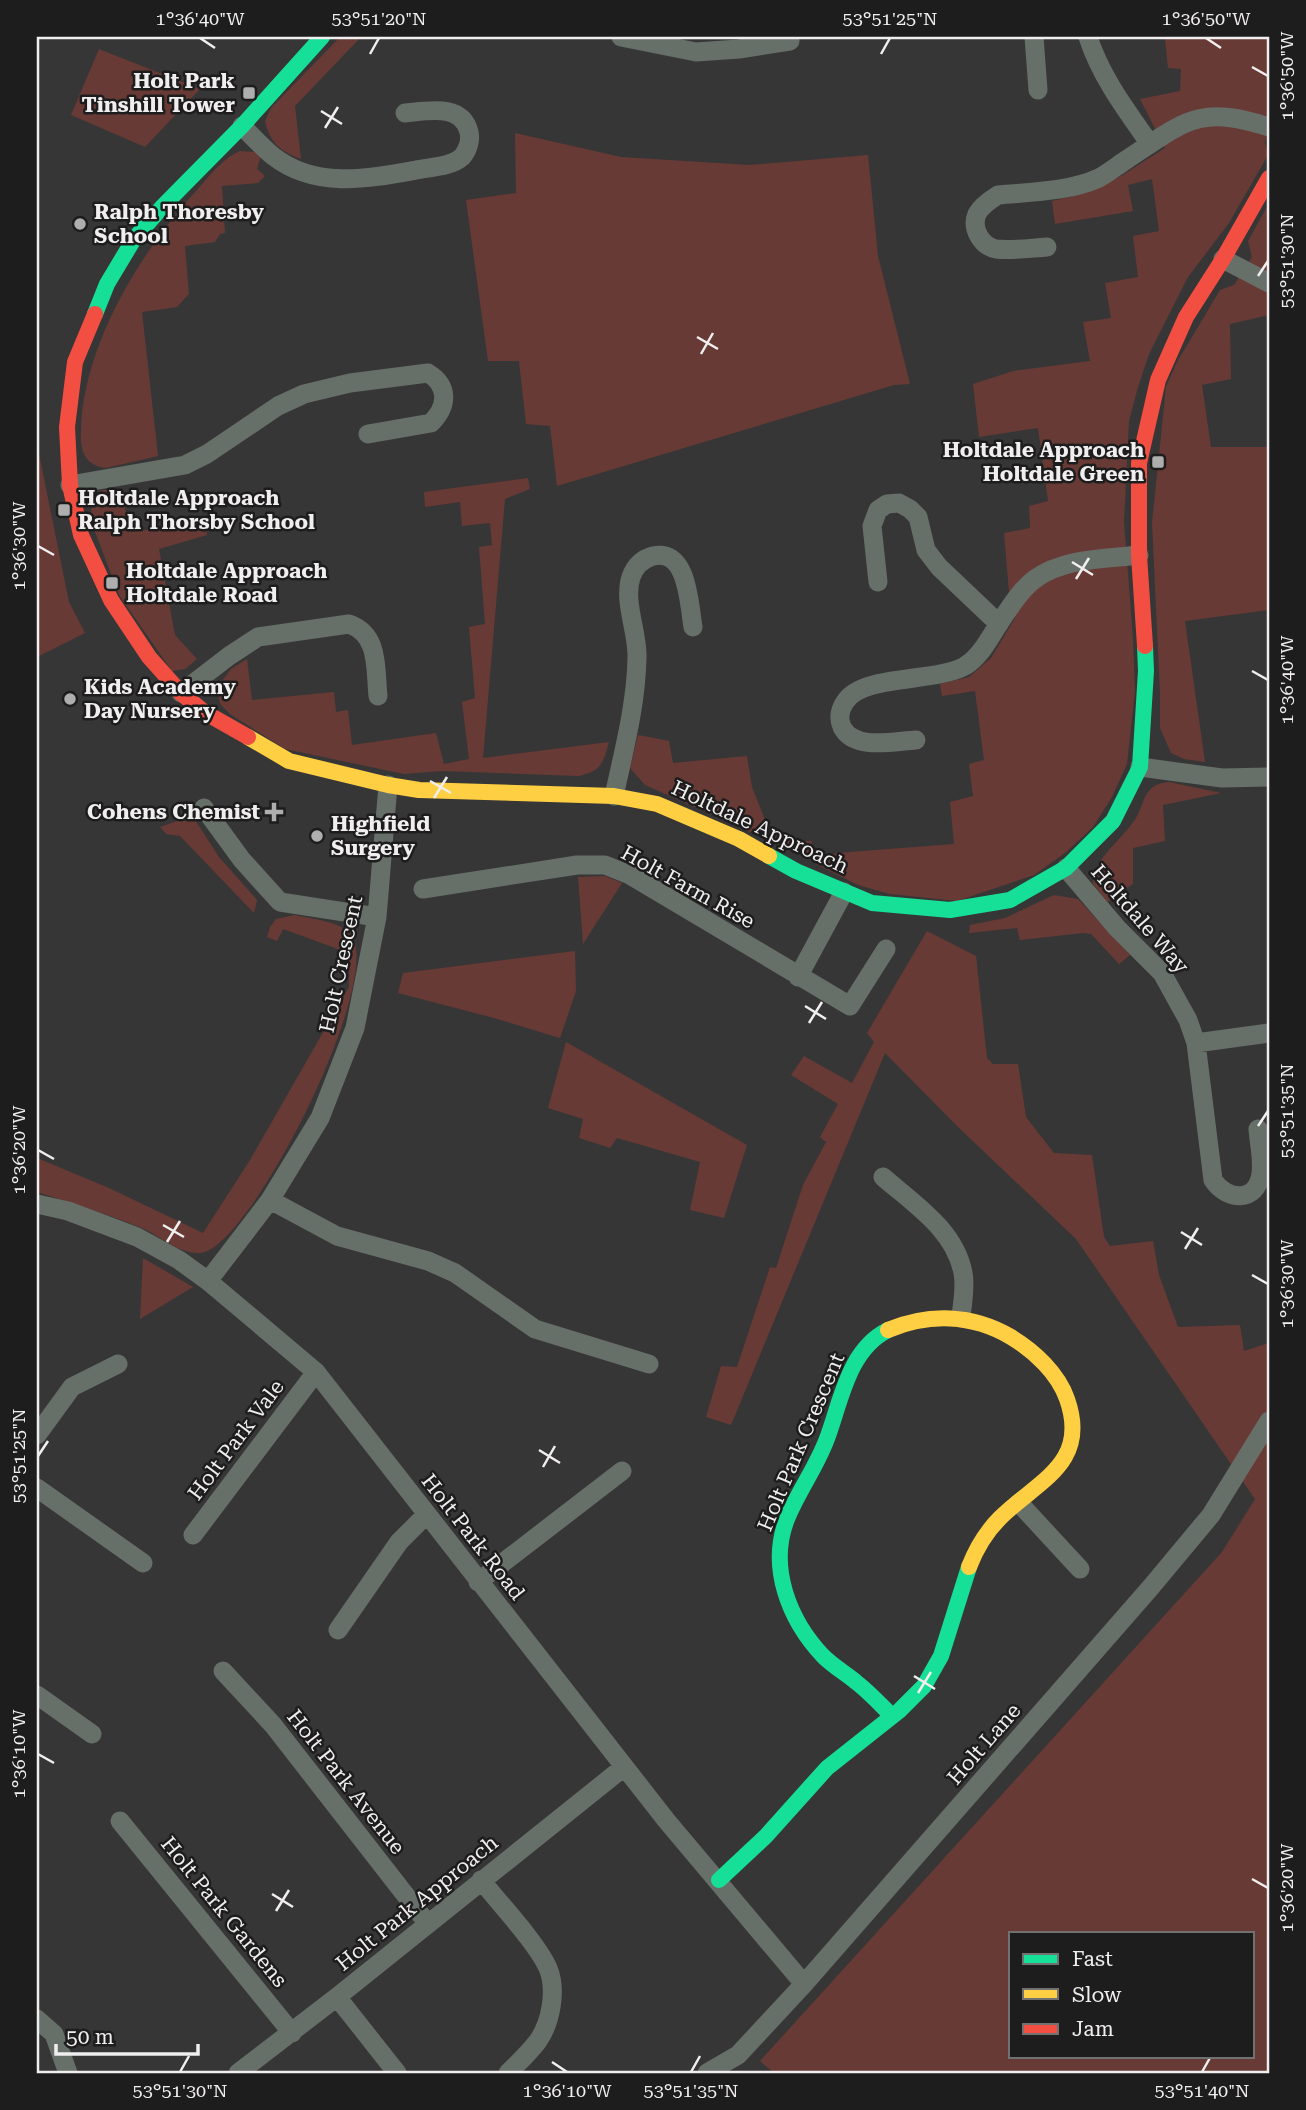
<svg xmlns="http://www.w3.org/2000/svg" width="1306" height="2110" font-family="'Roboto Serif',serif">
<rect width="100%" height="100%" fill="#373636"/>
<path fill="#683a35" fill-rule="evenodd" d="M340 37H361L295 106 301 159C280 151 270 143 265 121L271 108Z
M1178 37H1269V125L1265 142 1268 155 1229 223 1188 277 1149 354 1138 387 1129 421 1124 522 1133 639 1135 691 1127 764 1112 797 1093 827 1065 853 1034 875 957 901 890 894 858 885 816 864 819 858 837 853 954 844 950 802 973 796 969 764 984 760 975 691 942 696 940 684 969 677 991 658 1015 618 1009 592 1004 533 1030 528 1029 506 1048 501 1038 428 979 437 973 384 1013 371 1090 361 1083 322 1111 318 1105 283 1138 277 1133 236 1159 231 1152 179 1128 185 1133 211 1055 224 1052 201 1089 192 1121 176 1165 148 1140 99 1180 91 1181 69 1168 68 1165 39Z
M99 49 200 89 145 147 71 115Z
M515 133 621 157 749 165 868 155 878 256 910 384 894 385 557 486 550 426 526 424 519 361H488L466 200 516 193Z
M240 151 255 152 261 156 257 169 265 176 258 183 222 186 225 233 220 234 215 242 185 246 189 294 177 307 142 312 158 456 106 468C83 465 80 449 81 430 83 345 141 251 197 190 210 175 222 159 240 151Z
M1269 203V315L1230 324 1231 379 1202 385 1211 447H1269V610L1185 621 1205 762 1184 759 1171 753 1160 728V693L1152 523 1166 387 1177 362 1220 290 1234 285 1252 257 1248 241Z
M37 444 69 602 85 633 37 657Z
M528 478 530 489 505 499 483 758 609 742C603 764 601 771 579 776L442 771 404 774 285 749 230 714 220 704 218 693 222 681 231 669 247 659 252 700 334 692 336 712 348 710 352 745 436 733 444 764 469 759 462 702 475 698 469 627 485 624 479 547 492 545 490 523 462 526 460 502 425 507 424 492Z
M102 490H123L128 532 206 523 207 535 159 549 175 635 197 659 185 669 172 671 119 595 91 521C90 508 93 499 102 490Z
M638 735 669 741 673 763 747 756 752 787 773 840 812 841 811 859 645 785 630 768Z
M1169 782 1221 793 1163 805 1165 841 1133 848V884L1107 902 1093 884C1095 854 1124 840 1137 816 1142 807 1143 798 1149 791 1155 784 1161 783 1169 782Z
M186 818 195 820 219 857 257 900 254 913 180 836 166 834 160 827Z
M605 876 622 883 583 944 578 877Z
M1054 895 1078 899 1130 955 1119 964 1091 934 1083 933 1020 940 1017 928 969 933 970 925 1005 918Z
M295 915C311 919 338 921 350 933 388 975 249 1251 200 1253 177 1254 157 1233 137 1226 104 1213 70 1203 37 1192V1158L109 1188 203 1233 250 1160 349 987V953L283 929 277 941 267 937 270 927 276 919Z
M927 931 976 956 987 1058 993 1064H1018L1026 1117 1054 1153 1092 1155 1104 1237 1110 1246 1153 1241 1159 1275 1178 1327 1240 1325 1244 1351 1269 1343V2073H774L760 2061 1222 1552 1255 1499 1076 1239 958 1127 885 1053 731 1425 706 1417 721 1366 737 1367 770 1267 776 1268 803 1185 826 1142 820 1137 838 1104 791 1075 804 1056 852 1083 874 1042 867 1033ZM1010 1933H1252V2056H1010Z
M575 951 576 991 560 1038 494 1018 398 993 403 973Z
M566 1042 747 1145 724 1218 690 1210 700 1162 617 1138 610 1148 579 1138 583 1119 548 1108Z
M143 1258 193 1287 140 1319Z"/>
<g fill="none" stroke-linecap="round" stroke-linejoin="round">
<path stroke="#676f69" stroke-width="19" d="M621 37 696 52 739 49 790 41 789 37
M1034 37 1038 90
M1088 37C1101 77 1126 110 1150 144
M242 126C252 136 262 147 273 156 315 189 367 179 416 170 430 167 451 167 462 157 468 150 471 140 469 132 462 103 427 111 405 113
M1047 247C1031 248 1012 251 996 249 981 246 971 228 977 214 981 206 990 200 998 195 1030 192 1068 192 1099 178 1108 173 1117 166 1126 160 1184 122 1198 104 1269 127
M1223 259 1269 283
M70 485 185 465 207 454 278 406 304 394 350 383 428 373C449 386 448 406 431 423L368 434
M878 582 872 526 878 510 887 504 899 503 910 509 918 517 926 550 939 567 999 624
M181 693 229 656 258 637 349 624C380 635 375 669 378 696
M916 740C894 741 854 751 842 727 838 718 840 709 845 702 862 674 934 683 965 666 980 657 989 639 998 625 1009 609 1020 590 1035 579 1064 558 1105 559 1139 555
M1140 767 1222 778 1269 777
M614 796C624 750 636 705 637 658 638 632 623 602 631 577 635 566 642 559 653 556 688 548 689 604 693 627
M204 808 242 860 280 902 377 917
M1066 868 1117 928 1162 973 1188 1020 1196 1043 1213 1180C1227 1201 1256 1203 1261 1174 1263 1160 1259 1143 1258 1129
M423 889 577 865H605L630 875 850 1006 886 949
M798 977 844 892
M1196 1043 1269 1033
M883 1177C914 1204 955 1230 963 1273 966 1287 962 1304 961 1318
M270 1200 337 1236 428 1261 455 1273 535 1329 649 1364
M37 1204 68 1211 137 1237 179 1260 208 1281 316 1372 666 1820 804 1984
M208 1281 270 1200 320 1118 355 1028 377 917 388 785
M37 1435 72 1387 118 1364
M37 1488 143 1563
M1019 1503 1080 1569
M193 1535 316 1372
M478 1582 622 1471
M338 1630 399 1542 426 1515
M223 1671 273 1725 428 1924
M37 1695 92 1734
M120 1821 292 2033
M481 1880C499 1903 537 1943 548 1968 557 1990 551 2022 538 2041 529 2053 518 2063 508 2073
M337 1997 397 2073
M37 2019 54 2034 68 2073
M238 2073 337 1997 624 1767
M707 2073 738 2055 804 1984 1151 1587 1211 1515 1269 1421"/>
<path stroke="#16e098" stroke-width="16" d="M95 314 107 284 134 239 163 206 242 126 322 37
M769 856 796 871 872 903 950 910 1010 900 1066 868 1113 821 1140 767 1146 671 1145 646
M888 1330C850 1349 842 1396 829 1433 819 1464 799 1489 787 1519 768 1567 789 1620 823 1656 833 1666 845 1673 856 1682 869 1692 880 1704 891 1715
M719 1880 766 1836 827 1768 899 1711 924 1686 941 1656 969 1567"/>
<path stroke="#ffcf43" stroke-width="16" d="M248 737 289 761 388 785 419 790 614 796 657 804 739 839 769 856
M888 1330C929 1313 972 1314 1011 1337 1034 1351 1058 1373 1067 1399 1090 1464 1037 1481 1000 1518 986 1532 976 1549 969 1567"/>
<path stroke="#f24e42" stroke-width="16" d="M95 314 75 362 67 427 70 485 81 535 111 600 149 657 181 693 204 712 248 737
M1145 646 1139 555V463L1158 380 1186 317 1223 259 1269 178"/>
</g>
<path fill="none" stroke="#f0eeee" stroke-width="2.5" d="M200 38 215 48M1206 38 1221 48M370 54 379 38M881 54 890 38M1252 67 1268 76M321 111 342 124M325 128 338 107M1258 276 1268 261M697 337 718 349M701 354 713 333M38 546 54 555M1072 562 1093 575M1076 579 1089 558M1252 671 1268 680M430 781 451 793M434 798 447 777M805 1006 826 1019M809 1023 822 1002M1258 1126 1268 1111M38 1150 54 1159M163 1225 184 1237M1181 1232 1202 1245M167 1242 180 1221M1185 1249 1198 1228M1252 1275 1268 1284M539 1450 560 1463M38 1456 48 1441M543 1467 555 1446M914 1676 935 1689M918 1693 931 1672M38 1754 54 1763M1252 1879 1268 1888M272 1894 293 1907M276 1911 289 1890M552 2062 567 2072M180 2072 189 2056M691 2072 700 2056M1202 2072 1211 2056"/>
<g fill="#afaeae" stroke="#1e1d1d" stroke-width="2.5">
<rect x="242" y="86" width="14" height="14" rx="3.5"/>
<circle cx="80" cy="224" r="7"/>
<rect x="1151" y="455" width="14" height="14" rx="3.5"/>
<rect x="57" y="503" width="14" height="14" rx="3.5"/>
<rect x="105" y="576" width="14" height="14" rx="3.5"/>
<circle cx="70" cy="699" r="7"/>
<path d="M270.5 801.5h7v7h7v7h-7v7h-7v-7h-7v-7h7z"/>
<circle cx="317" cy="836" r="7"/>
</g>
<g text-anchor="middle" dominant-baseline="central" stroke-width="5" stroke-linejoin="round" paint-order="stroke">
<g font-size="21" font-weight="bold" fill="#f0eeee" stroke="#1e1d1d" text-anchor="start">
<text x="235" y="81" text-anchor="end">Holt Park<tspan x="235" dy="24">Tinshill Tower</tspan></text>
<text x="94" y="212">Ralph Thoresby<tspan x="94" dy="24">School</tspan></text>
<text x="1144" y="450" text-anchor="end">Holtdale Approach<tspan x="1144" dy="24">Holtdale Green</tspan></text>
<text x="78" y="498">Holtdale Approach<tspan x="78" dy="24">Ralph Thorsby School</tspan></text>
<text x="126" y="571">Holtdale Approach<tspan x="126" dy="24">Holtdale Road</tspan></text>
<text x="84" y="687">Kids Academy<tspan x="84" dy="24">Day Nursery</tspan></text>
<text x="260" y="812" text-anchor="end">Cohens Chemist</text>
<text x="331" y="824">Highfield<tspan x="331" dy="24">Surgery</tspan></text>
</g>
<g font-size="21" fill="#f0eeee" stroke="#1e1d1d">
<text transform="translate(760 827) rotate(25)">Holtdale Approach</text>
<text transform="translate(688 887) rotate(29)">Holt Farm Rise</text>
<text transform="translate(1140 919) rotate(49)">Holtdale Way</text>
<text transform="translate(341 964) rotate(-78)">Holt Crescent</text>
<text transform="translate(236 1440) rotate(-53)">Holt Park Vale</text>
<text transform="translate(801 1442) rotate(-67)">Holt Park Crescent</text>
<text transform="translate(473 1537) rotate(52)">Holt Park Road</text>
<text transform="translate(984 1744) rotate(-49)">Holt Lane</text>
<text transform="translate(346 1782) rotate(52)">Holt Park Avenue</text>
<text transform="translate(417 1903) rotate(-39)">Holt Park Approach</text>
<text transform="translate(224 1912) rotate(51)">Holt Park Gardens</text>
</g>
</g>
<rect width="1306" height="2110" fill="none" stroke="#1e1d1d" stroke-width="77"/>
<rect x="1009" y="1932" width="245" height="126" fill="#1e1d1d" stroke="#727171" stroke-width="2"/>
<rect x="1023" y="1954" width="35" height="10" fill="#16e098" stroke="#727171" stroke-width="2"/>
<text x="1072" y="1966" font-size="21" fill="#f0eeee">Fast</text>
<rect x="1023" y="1989" width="35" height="10" fill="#ffcf43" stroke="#727171" stroke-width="2"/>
<text x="1072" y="2002" font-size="21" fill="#f0eeee">Slow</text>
<rect x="1023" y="2024" width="35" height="10" fill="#f24e42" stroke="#727171" stroke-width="2"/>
<text x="1072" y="2036" font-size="21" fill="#f0eeee">Jam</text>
<path d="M56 2044v10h142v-10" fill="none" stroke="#f0eeee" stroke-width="3.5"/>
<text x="66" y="2044" font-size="21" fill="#f0eeee" stroke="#1e1d1d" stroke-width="5" paint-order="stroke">50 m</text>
<rect x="38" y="38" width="1230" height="2034" fill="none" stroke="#f0eeee" stroke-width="2.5"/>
<g font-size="18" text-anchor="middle" fill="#f0eeee">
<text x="200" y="25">1°36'40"W</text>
<text x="379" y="25">53°51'20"N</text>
<text x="890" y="25">53°51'25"N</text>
<text x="1206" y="25">1°36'50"W</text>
<text transform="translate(1287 76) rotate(-90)" y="6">1°36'50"W</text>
<text transform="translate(1287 261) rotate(-90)" y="6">53°51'30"N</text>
<text transform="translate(19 546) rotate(-90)" y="6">1°36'30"W</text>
<text transform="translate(1287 680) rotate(-90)" y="6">1°36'40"W</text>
<text transform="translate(1287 1111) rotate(-90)" y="6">53°51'35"N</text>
<text transform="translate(19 1150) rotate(-90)" y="6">1°36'20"W</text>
<text transform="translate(1287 1284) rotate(-90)" y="6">1°36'30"W</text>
<text transform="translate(19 1456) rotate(-90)" y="6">53°51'25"N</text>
<text transform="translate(19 1754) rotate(-90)" y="6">1°36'10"W</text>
<text transform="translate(1287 1888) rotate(-90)" y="6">1°36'20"W</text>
<text x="180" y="2097">53°51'30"N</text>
<text x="567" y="2097">1°36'10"W</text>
<text x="691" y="2097">53°51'35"N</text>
<text x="1202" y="2097">53°51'40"N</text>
</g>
</svg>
